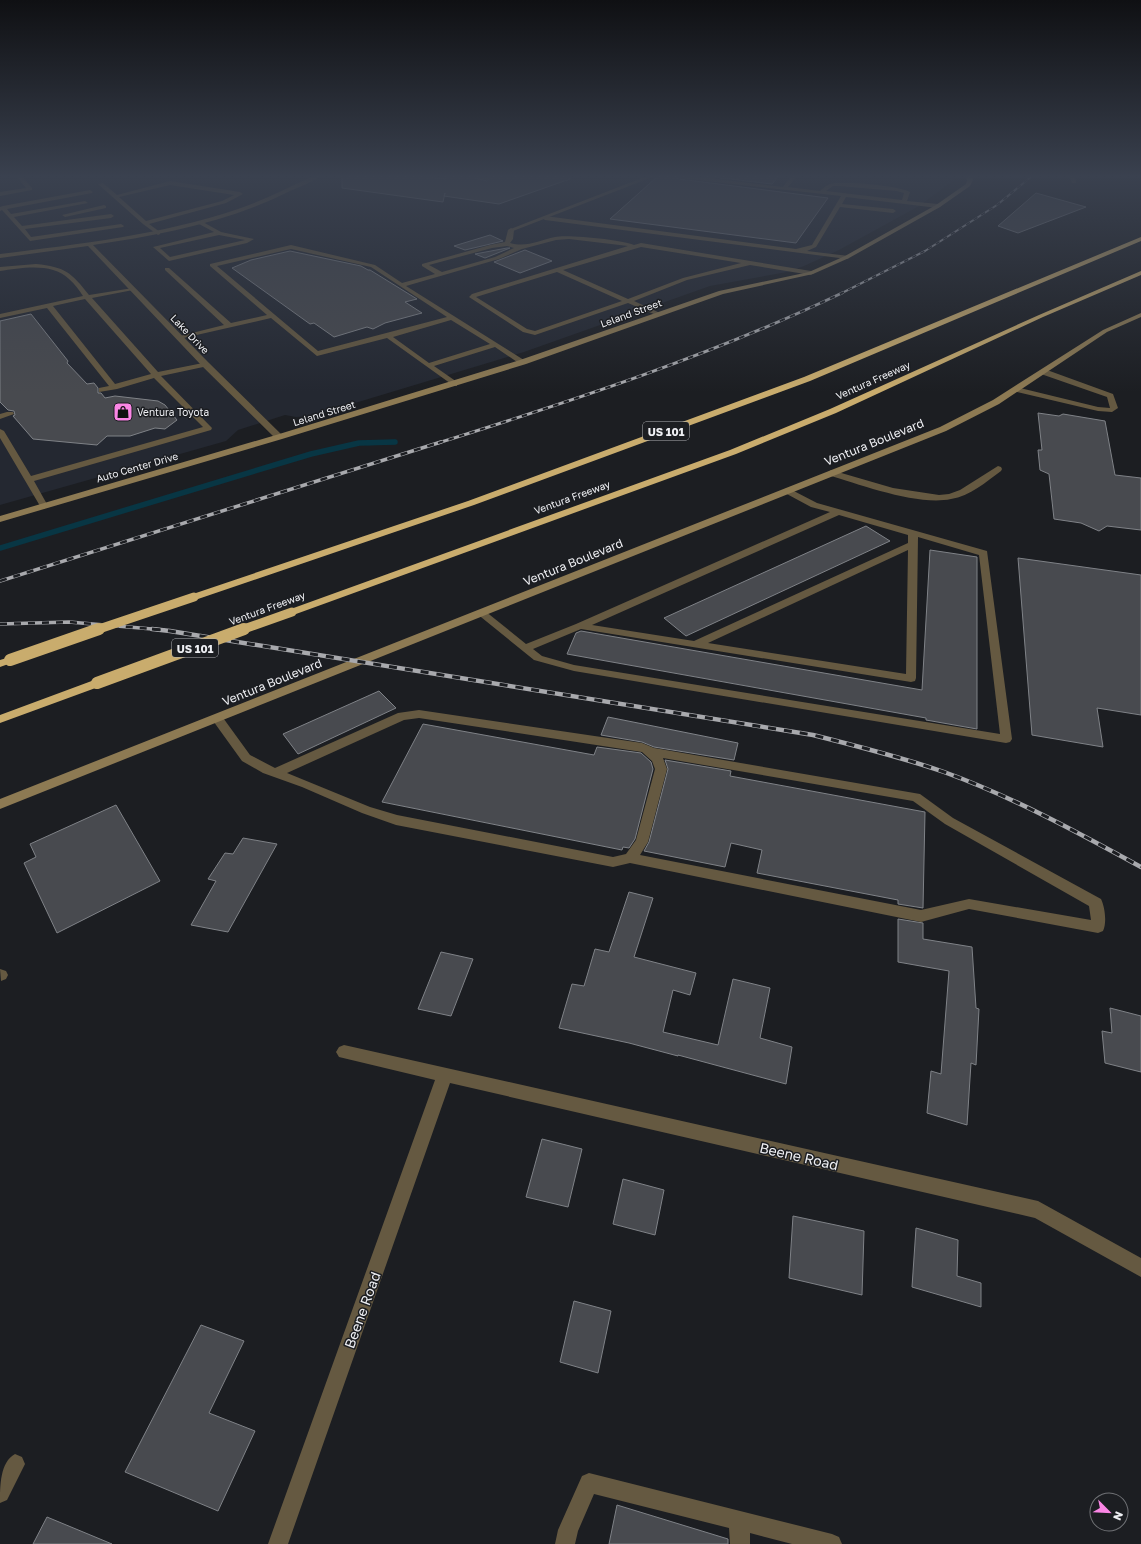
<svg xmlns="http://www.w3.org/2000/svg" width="1141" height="1544" font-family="'Golos Text',sans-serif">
<rect width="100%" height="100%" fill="#1c1e22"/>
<path fill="#242831" d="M0 176H953L954 180 919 206 839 250 804 266 787 272 710 286 524 352 312 416 296 417 285 415 238 430 226 441 0 505Z"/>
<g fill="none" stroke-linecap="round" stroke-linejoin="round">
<path stroke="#083644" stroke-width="4.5" d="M367 443 395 442"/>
<path stroke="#083644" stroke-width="5.5" d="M0 548 311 454 359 443 395 442"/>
</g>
<path fill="#484a4f" stroke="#7f8287" d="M342 176H420L446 179V176H467L487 181 491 178 489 176H569L570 179 499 204 444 196 445 193 443 202 342 188Z
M658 176H675L679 179 828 198 796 243 610 219Z
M705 176H779L772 184Z
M1036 193 1086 207 1018 233 998 226Z
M490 235 503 241 465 250 454 246Z
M507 248H510L485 258 475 254Z
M525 250 552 261 520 273 494 262Z
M290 251 361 266 368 270H370L417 299 405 302 422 313 385 323 373 329 367 327 334 337 314 323 310 324 232 268 251 260Z
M31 314 68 361 67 363 87 384 94 383 98 388V393H101L105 398 115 396 158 401 165 405 177 420 165 429 155 428 130 436H107L97 445 33 439 13 416 15 415 14 411 8 410 0 402V321Z
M1038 413 1059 416 1063 414 1105 421 1115 475 1141 478V530L1107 526 1099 531 1081 523 1054 519 1049 474 1040 470 1038 450H1042Z
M866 526 890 541 686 636 664 618Z
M930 550 977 557V729L926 720V718L567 654 576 633 581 631 922 690Z
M1018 558 1141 575V715L1097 708 1103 747 1032 735Z
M379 691 396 708 298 754 283 734Z
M608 717 738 743 734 760 654 747 642 742 601 735Z
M423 724 594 755 597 747 641 753 651 762 653 769 635 839 629 848 623 847 622 850 382 802Z
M665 760 731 771 730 776 925 812 923 908 898 904V900L757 873 762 850 731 843 725 867 644 851 649 842 668 769Z
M116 805 160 881 57 933 24 863 36 857 30 844Z
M243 838 277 844 228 932 191 925 216 881 208 879 225 853 233 854Z
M629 892 653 898 634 957 696 973 690 995 673 990 663 1032 718 1045 733 979 770 988 760 1038 792 1047 786 1084 678 1055V1056L629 1043 559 1028 572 984 584 986 595 949 609 952Z
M898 919 923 923V939L972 947 976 1008 979 1009 976 1065 971 1063 967 1125 927 1113 931 1071 941 1074 949 971 898 962Z
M441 952 473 959 451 1016 418 1009Z
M1110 1008 1141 1016V1072L1105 1063 1102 1031 1112 1033Z
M542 1139 582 1149 568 1207 526 1197Z
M623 1179 664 1190 655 1235 613 1224Z
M793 1216 864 1231 862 1295 789 1278Z
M916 1228 958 1240 957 1276 981 1283V1307L912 1287Z
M574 1301 611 1311 598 1373 560 1362Z
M201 1325 244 1341 209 1413 255 1431 218 1511 125 1472Z
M617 1505 728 1539V1544H609Z
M47 1517 112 1544H33Z"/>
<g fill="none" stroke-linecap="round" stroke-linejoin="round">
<path fill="#655941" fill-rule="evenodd" d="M16 176H22L32 188V190L0 196V192L26 188Z
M468 176H484L490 178 487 180Z
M676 176H693L783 187 791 176H797L788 187 820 191C823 188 827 185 830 184 841 180 901 186 910 192L907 201 938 204 941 206 938 208 846 197 842 204 893 209 896 211 893 213 840 207 816 247 807 251 849 256V258L847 259 545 220 542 218 545 216 796 249 812 245 841 196 679 178ZM833 186H839L897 191 904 193 902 200 826 191Z
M1069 176H1075L1076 183H1072Z
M170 181 240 192 243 194 226 203 149 224 160 232V234L158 235 143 224 98 184 103 183 117 195ZM170 185 234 195 222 201 146 221 119 197Z
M90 190 93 192 92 193 7 209 11 214 85 201 88 203 14 217 22 226 111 214 114 216 111 218 25 229 31 237 121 224 124 226 123 227 30 241 2 210 0 211V207L3 206Z
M104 205 106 206V208L65 217 62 215Z
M201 221 221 232 254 239 247 243 169 261 153 247 214 232 199 224 198 223ZM219 235 245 240 170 257 160 248Z
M511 228 514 230 513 239 510 243C527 248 539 240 555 237 566 234 624 240 634 245L641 243 811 271 814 273 811 275 750 265 687 280 634 301 660 313V315H656L628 303 535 335 523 332 469 297 472 294 628 246 569 239 556 240 522 249 499 259 406 286 527 362 523 364H520L495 347 434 366 457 382V386H454L387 338 317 356 271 318 179 339 176 337 224 325 165 270V268H169L231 323 267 315 210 266V264L291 245 375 265 402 283 435 274 422 266V264L490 245 505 242 508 230ZM507 246 514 248 495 257 442 272 429 265 492 248ZM641 247 741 263 683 278 628 299 563 270ZM291 249 371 267 447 317 318 351 217 266ZM557 272 622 301 535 331 527 329 476 297ZM451 320 490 344 429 363 393 337Z
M36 264C65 267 71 272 89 295L133 288V290L92 298 158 372 208 362V366L161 376 212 428 211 430 34 481 48 506 44 509 40 506 0 438V429L4 431 31 476 203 427 154 378 117 389 99 392V388L109 386 47 308 0 318V314L83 296C79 290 75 284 69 279 52 262 21 268 0 271V267ZM85 299 151 374 115 384 53 306Z
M1041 370H1047L1113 394 1118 408 1112 412 1098 411 1013 391 1012 389 1016 387 1098 407 1110 408 1107 397 1041 374Z
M7 412H13L14 414 0 419V414Z
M998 466 1001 467 1002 469 1001 471C986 482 970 496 951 499 918 506 861 485 828 475L827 473 831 470 893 488 939 495 949 494 960 490Z
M788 488 817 503 987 551 1012 739 1010 742 1006 743 574 671 534 660 476 613 477 611H485L526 644 576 624 830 512 811 507 785 493 784 491 785 489ZM839 515 908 535V543L694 641 592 625ZM918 537 979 555 1000 734 574 665 542 656 533 649 581 629 911 682 915 681 916 678ZM908 550 906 674 708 643Z
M419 710 642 743 654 748 920 794 953 818 1101 899C1105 907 1107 923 1103 931L1098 933 969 909 921 922 630 863 613 867 396 825 362 813 302 787 263 773 242 761 211 718 213 715H221L250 755 275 768 398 713ZM419 718 642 752 652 761 655 769 636 840 626 854 613 857 397 815 370 807 287 773 404 720ZM663 758 913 801 945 824 1089 906 1091 920 969 899 921 910 640 855 648 842 667 769Z
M0 969 6 971 8 975 6 979 1 981Z
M15 1454 22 1457 25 1464 7 1500 0 1503C0 1486 0 1462 15 1454Z
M589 1473 832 1534 839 1537 842 1544H792L750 1533V1544H730L729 1528 594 1494 578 1531 575 1544H555L558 1530 582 1476Z"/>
<path fill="#655941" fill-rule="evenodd" d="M313 176H320C311 183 299 187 290 191 229 222 160 235 93 245L208 362 282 435V439H276L202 366 88 246 0 258V254C80 244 161 235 238 209 264 200 288 188 313 176Z
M647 176H655L513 231 508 230Z
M344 1045 1038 1201 1141 1258V1277L1035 1218 450 1083 288 1544H268L435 1080 339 1057 336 1052 339 1047Z"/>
<path fill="#8d7a53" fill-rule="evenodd" d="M966 176H972L973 180 970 186 940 207 849 258 813 274 723 294 526 364 282 439 0 522V516L276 435 520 360 719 291 809 272 845 256 936 205 966 184 967 180Z
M1141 313V317L1107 332 999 404 946 431 0 809V799L940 427 993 400 1103 330Z"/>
<path fill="#c9ac6d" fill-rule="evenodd" d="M1141 237V241L810 381 474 505 198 599 194 600 189 597 190 595 468 501 804 377Z
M1141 271V275L1043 317 836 413 736 454 296 614H288L287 612 288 610 730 450 830 409 1039 315Z
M10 657 14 658 15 660 14 662 0 667V660Z
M97 679 101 680 102 683 101 686 0 723V715Z"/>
<g stroke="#a8a9ad" stroke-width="2">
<path id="rail-far3" d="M840 294 925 251 997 205 1032 176"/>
</g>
<g stroke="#a8a9ad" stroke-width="3">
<path id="rail-far2" d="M438 443C575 400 712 355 842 293"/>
</g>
<g stroke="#a8a9ad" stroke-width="3.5">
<path id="rail-far1" d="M0 581 441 442
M0 624 69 622 164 630"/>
</g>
<g stroke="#a8a9ad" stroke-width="4.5">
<path id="rail" d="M152 629 170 631 813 735C857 746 901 757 944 772 1013 797 1077 832 1141 867"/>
</g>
<use href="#rail-far3" stroke="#1c1e22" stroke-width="1.5" stroke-dasharray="4.5" stroke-linecap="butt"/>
<use href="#rail-far2" stroke="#1c1e22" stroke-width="2" stroke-dasharray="5.5" stroke-linecap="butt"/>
<use href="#rail-far1" stroke="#1c1e22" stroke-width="2.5" stroke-dasharray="7" stroke-linecap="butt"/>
<use href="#rail" stroke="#1c1e22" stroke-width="3" stroke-dasharray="8" stroke-linecap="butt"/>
<path stroke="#c9ac6d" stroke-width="9" d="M96 630 194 597
M241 630 292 612"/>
<path stroke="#c9ac6d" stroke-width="12" d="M10 660 99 629
M97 683 244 629"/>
</g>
<linearGradient id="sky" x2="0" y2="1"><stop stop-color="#0f1013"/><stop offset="0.45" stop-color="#3a414f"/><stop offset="1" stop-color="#3a414f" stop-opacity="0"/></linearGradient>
<rect width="1141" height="392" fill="url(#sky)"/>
<defs>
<g id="shop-square" transform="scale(1)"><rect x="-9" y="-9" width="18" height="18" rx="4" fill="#fb86e5" stroke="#1c1e22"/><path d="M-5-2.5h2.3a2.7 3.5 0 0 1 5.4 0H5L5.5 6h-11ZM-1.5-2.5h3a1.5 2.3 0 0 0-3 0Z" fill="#111"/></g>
</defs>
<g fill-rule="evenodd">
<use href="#shop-square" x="123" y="412"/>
</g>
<g text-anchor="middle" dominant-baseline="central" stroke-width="3" stroke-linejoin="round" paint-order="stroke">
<g font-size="10" fill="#eeeff3" stroke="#1c1e22">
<text transform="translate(631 313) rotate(-20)">Leland Street</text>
<text transform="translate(190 334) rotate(46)">Lake Drive</text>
<text transform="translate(873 380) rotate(-24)">Ventura Freeway</text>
<text transform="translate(324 413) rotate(-17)">Leland Street</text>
<text transform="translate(137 467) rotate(-16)">Auto Center Drive</text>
<text transform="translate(572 497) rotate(-20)">Ventura Freeway</text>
<text transform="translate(267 608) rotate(-20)">Ventura Freeway</text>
</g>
<g font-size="10" fill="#eeeff3" stroke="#1c1e22" text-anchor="start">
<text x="137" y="412">Ventura Toyota</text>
</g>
<g fill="#1c1e22" stroke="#afb0b4" stroke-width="1">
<rect x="643" y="422" width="46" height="18" rx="3"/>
<rect x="172" y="639" width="46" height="18" rx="3"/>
</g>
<g font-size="11" font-weight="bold" fill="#eeeff3">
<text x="666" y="431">US 101</text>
<text x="195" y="648">US 101</text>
</g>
<g font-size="12" fill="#eeeff3" stroke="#1c1e22">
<text transform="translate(874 442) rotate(-22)">Ventura Boulevard</text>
<text transform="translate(573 562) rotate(-22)">Ventura Boulevard</text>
<text transform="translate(272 682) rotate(-22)">Ventura Boulevard</text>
</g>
<g font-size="14" fill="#eeeff3" stroke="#1c1e22">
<text transform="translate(799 1156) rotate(13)">Beene Road</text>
<text transform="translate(362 1310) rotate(-70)">Beene Road</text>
</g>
</g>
<g transform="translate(1109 1512) rotate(114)"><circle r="19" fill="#1c1e22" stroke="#707276"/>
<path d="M0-3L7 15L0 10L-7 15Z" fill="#fb86e5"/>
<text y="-6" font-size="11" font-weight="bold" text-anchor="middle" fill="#eeeff3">N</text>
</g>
</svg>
